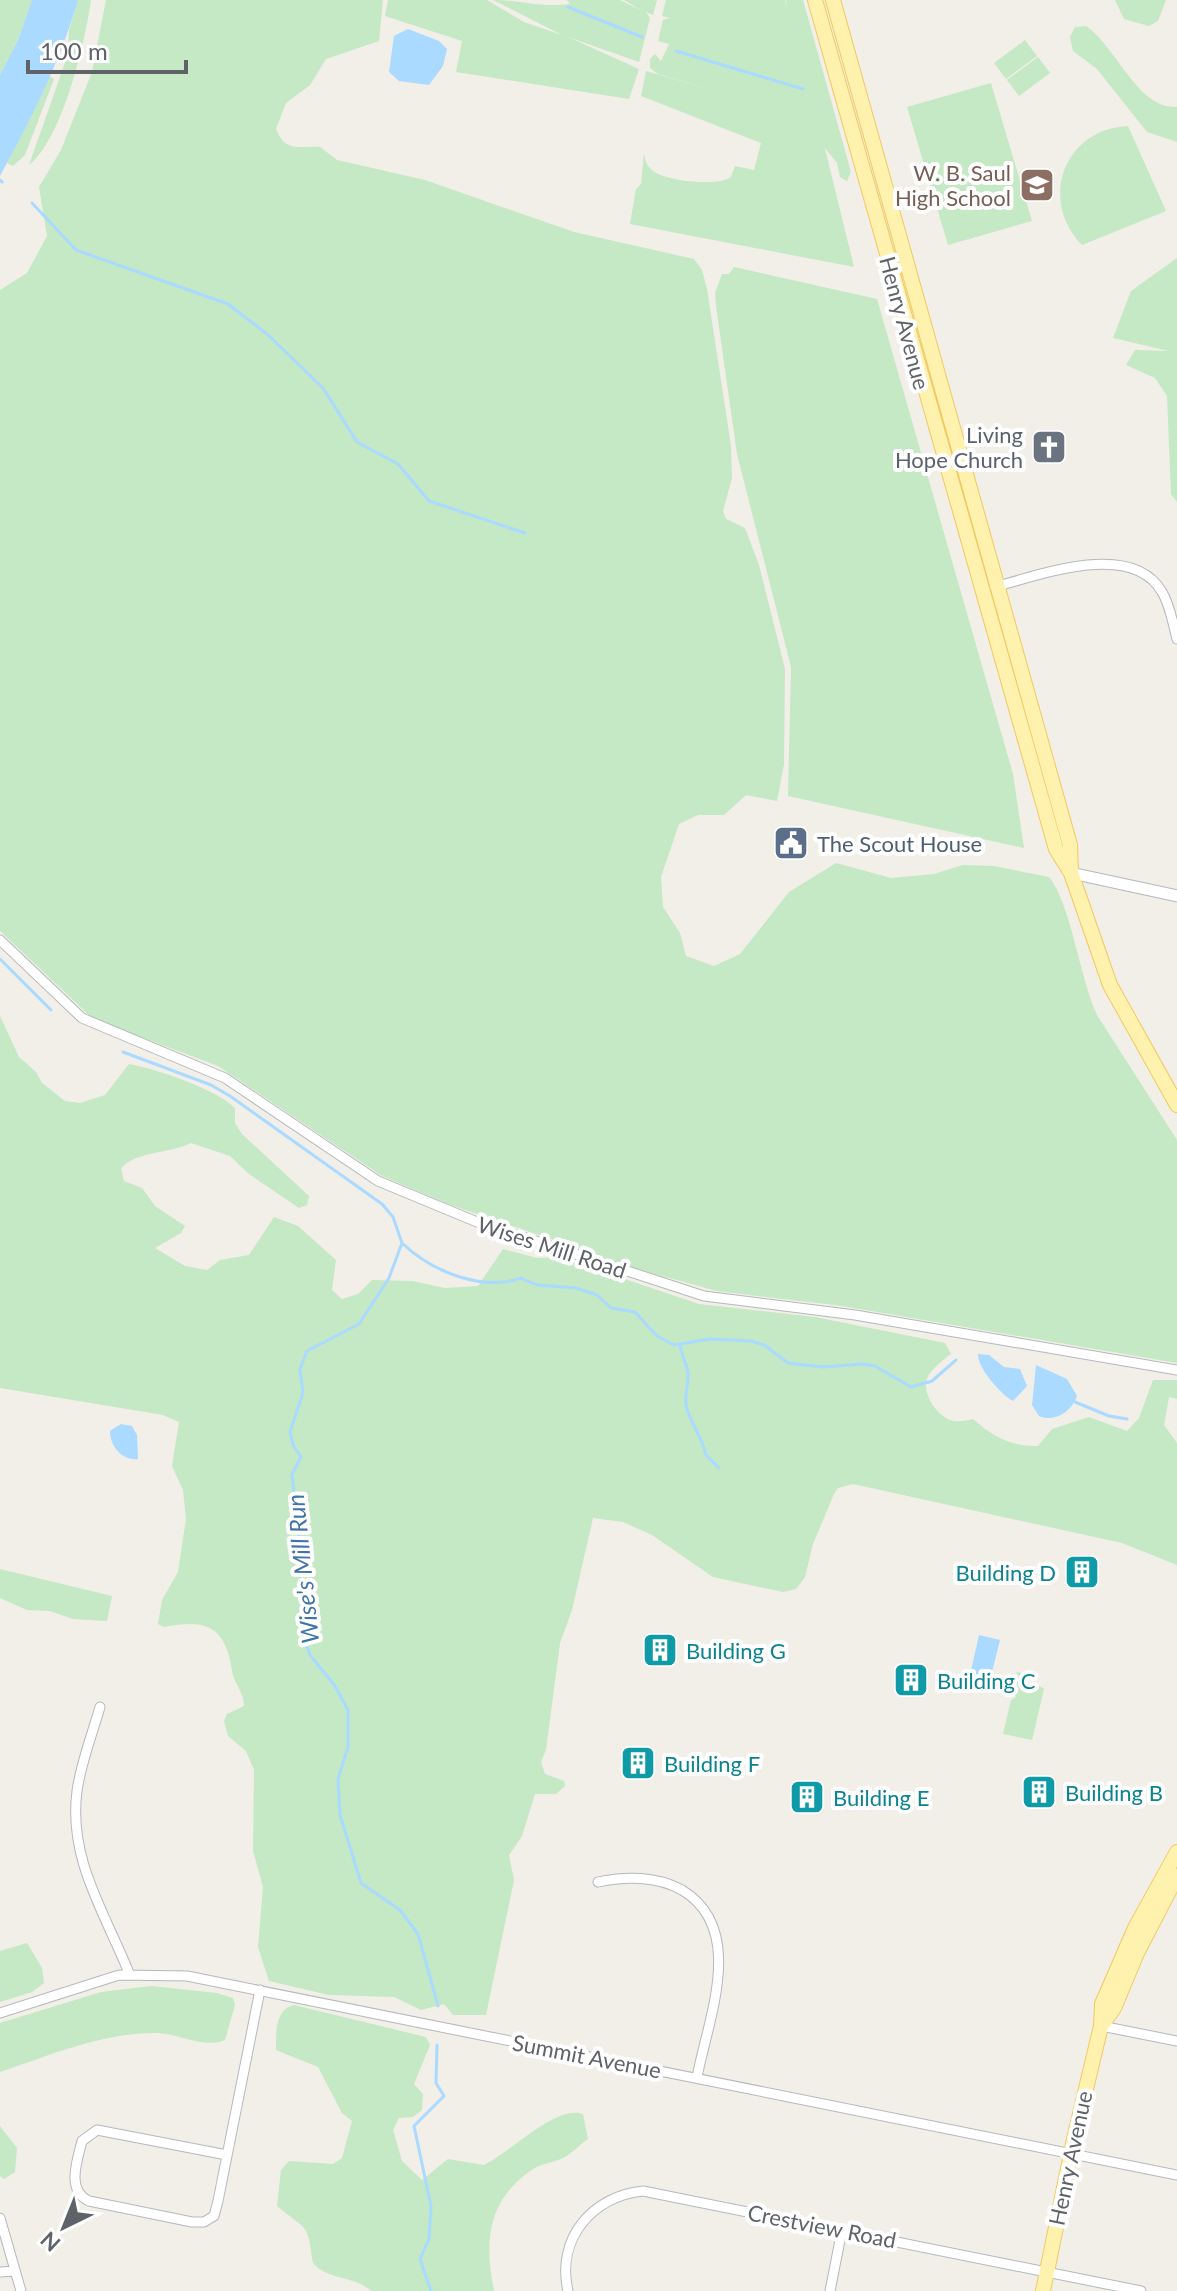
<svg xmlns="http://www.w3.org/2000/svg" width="1177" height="2291" font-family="Lato,sans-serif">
<rect width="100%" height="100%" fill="#f1efe8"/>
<path fill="#c5e8c5" d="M0 0H32L18 40 0 75Z
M78 0H91C85 42 63 138 29 165L68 54 69 30Z
M106 0H383L379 41 326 59 310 85 286 103 276 129C286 154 300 145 320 147L337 160 425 180 574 232 694 259 702 270 707 289 731 446 732 478 723 511 726 519 745 528 759 565 785 669 784 764 777 801 746 795 724 815H698L679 824 661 877 663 907 680 933 686 956 714 966 740 954 789 892 836 863 891 878 934 874 963 865 994 866 1049 877C1071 904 1080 979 1097 1015L1177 1140V1363L842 1306 717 1291 644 1271 448 1204 382 1176 218 1066 93 1019 0 931V290L27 273 47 236 39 187 61 150 92 72Z
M388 0H487L524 22 562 35 493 0C523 0 541 8 570 4L567 0H620L642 11 624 0H657L653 15 646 12 650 18 639 62 568 37 639 69 629 99 456 72 462 41 385 16Z
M666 0H785L787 7 786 0H803L851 172 847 181 840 177 837 163 825 148 818 120 854 267 630 224 636 189 641 184 644 153C645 159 646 165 652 170 664 181 717 187 731 177L735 166 754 170 761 143 641 96 646 71 729 95 658 74 650 68V59L655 54 661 61 669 44 658 41 663 20 670 18 662 16Z
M1115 0H1166L1158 21 1149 26 1124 19Z
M1086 26C1117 47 1137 109 1177 107V142L1147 132 1097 69 1073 51 1070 37 1075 27Z
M1025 40 1037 56 1006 79 994 63Z
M1038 57 1050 73 1019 96 1007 80Z
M48 75 54 79 25 155 13 166 7 163Z
M991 83 1032 221 948 245 907 107Z
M1128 126 1166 211 1082 245C1038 200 1064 129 1128 126Z
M1177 258V502L1171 494 1167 396 1155 378 1126 365 1135 350 1169 351 1113 338 1131 291Z
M734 267 877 299 1013 774 1024 848 788 796 791 667 737 454 716 306 715 293 722 274H729Z
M0 1016 19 1057 36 1072 42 1083 65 1101 80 1103 105 1095 129 1064C156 1069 216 1089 235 1108V1123L242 1134 309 1196 307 1205 299 1208 249 1174 230 1156 191 1143C172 1153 131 1152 121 1169L124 1181 142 1188 155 1206 185 1226 181 1233 155 1248 185 1266 207 1270 220 1260 249 1255 274 1217 298 1226 336 1260 332 1290 342 1299 358 1294 372 1280 412 1281 445 1288 478 1286 503 1249 537 1258 559 1257 699 1304 815 1317 945 1343 951 1354C944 1359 932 1369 928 1376 920 1393 938 1418 954 1421 960 1422 968 1420 973 1419 992 1436 1012 1447 1038 1446L1052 1429 1089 1417 1127 1431 1139 1418 1153 1380H1177V1399L1169 1397 1164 1425 1177 1443V1565L1122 1543 853 1484 838 1488 834 1494 813 1544 805 1577 796 1589 783 1592 713 1577 652 1535 623 1522 593 1518 572 1610 560 1643 546 1750 541 1762 545 1774 564 1781 565 1786 556 1794H535L522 1836 509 1855 514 1880 486 2015H453L444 2004 421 2010 394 1997 329 1995 269 1981 258 1947 263 1887 253 1851 254 1770 246 1751 228 1736 224 1721 227 1714 244 1706C244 1691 233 1683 232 1670 225 1625 205 1619 164 1627L158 1624 162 1600 178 1572 186 1519 183 1490 172 1466 179 1422 163 1415 0 1388Z
M0 1569 112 1596 107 1621 73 1619 50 1611 27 1610 0 1598Z
M1017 1672 1028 1675 1026 1689 1035 1683 1044 1689 1032 1740 1003 1734 1011 1700 1016 1697 1013 1691Z
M27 1943 42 1968 44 1983 32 1992 0 2002V1951Z
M151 1986 217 1993 233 1998 235 2005 225 2040C206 2049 179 2034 158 2033 103 2032 51 2055 0 2072V2023L101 1992Z
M294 2005 426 2037 430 2045 414 2084 423 2094 422 2110 413 2117 399 2118 393 2130 402 2161 422 2180 448 2159 484 2165C510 2153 556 2104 583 2114L588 2139C579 2145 573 2153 563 2158 554 2162 541 2164 533 2169 487 2200 484 2241 494 2291H371C354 2275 329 2281 313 2263 307 2221 308 2232 277 2206L281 2170 289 2161 333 2164 342 2158 352 2121 342 2113 318 2067 276 2050C276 2034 275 2009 294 2005Z
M0 2126 17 2148 15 2172 4 2179 0 2176Z"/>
<path fill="#aadaff" d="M32 0H78C61 60 30 121 0 176V75L18 40Z
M408 29 439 41 447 49 443 66 429 85 399 81 389 72 394 36Z
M978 1354 989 1355 1004 1367 1020 1369 1027 1386 1013 1401C1001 1395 977 1367 978 1354Z
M1036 1365 1067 1379 1077 1396C1072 1411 1055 1423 1039 1416L1032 1405Z
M121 1424 132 1426 137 1435 138 1459C122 1461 110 1446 110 1431Z
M979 1635 1000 1640 990 1680 970 1675Z"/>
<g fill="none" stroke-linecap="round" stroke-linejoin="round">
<path stroke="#aadaff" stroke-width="3" d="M568 7 642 37
M676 51 803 89
M0 180 2 182
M32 203 76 250 228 304 267 334 323 388 357 442 398 464 429 501 525 533
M0 959 51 1010
M123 1052 211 1085 230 1096 382 1204 393 1217 402 1243 389 1278 359 1324 307 1351 300 1369 303 1393 290 1432 293 1445 301 1457 292 1474 299 1537 302 1631 310 1655 335 1686 348 1710V1747L338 1779 340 1815 361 1883 400 1910 418 1934 438 2006
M402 1243C431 1271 482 1292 521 1278L537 1285 576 1288 597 1295 611 1308 635 1312 657 1336 674 1345 710 1339 751 1341 764 1345 788 1363 823 1367 862 1364 875 1366 911 1387 932 1381 956 1360
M680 1344C681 1356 687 1363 688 1373 689 1386 683 1396 687 1409 692 1426 702 1437 706 1455L719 1468
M1075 1402 1109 1416 1127 1419
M431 2291 420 2259 429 2239 431 2206 414 2126 444 2096 436 2083 437 2045"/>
<g stroke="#b5b8bc" stroke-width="11">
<path id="minor" d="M995 587C1039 575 1132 540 1162 592 1170 605 1173 624 1177 639
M0 940 82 1018 225 1078 378 1181 477 1222 704 1296 855 1315 1177 1370
M100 1707C92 1735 81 1762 77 1791 68 1859 105 1913 129 1973
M598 1882C625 1876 657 1876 682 1890 747 1929 708 2019 697 2077
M0 2013 119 1975 187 1976 1177 2175
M1101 2026 1177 2041
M227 2155 97 2130 82 2141C77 2161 66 2191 89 2201L192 2222H204L214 2216 218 2201 260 1990
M0 2218 21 2291
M0 2272 15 2271
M568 2291C556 2239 592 2196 643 2191L1141 2291
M830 2291 842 2230"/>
</g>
<g stroke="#b5b8bc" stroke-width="13">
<path id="tertiary" d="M1071 873 1177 896"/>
</g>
<g stroke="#f2c960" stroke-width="16">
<path id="primary" d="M815 0 1056 849 1071 873 1110 985 1177 1105
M833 0 1070 845 1071 872
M1102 2025 1114 2008 1137 1953 1177 1876
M1043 2291 1074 2139 1101 2026 1102 2004 1135 1928 1177 1852"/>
</g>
<use href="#minor" stroke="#fff" stroke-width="9"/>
<use href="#tertiary" stroke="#fff" stroke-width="11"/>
<use href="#primary" stroke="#fff2af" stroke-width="14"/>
</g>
<defs>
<g id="school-square" transform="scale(1.8)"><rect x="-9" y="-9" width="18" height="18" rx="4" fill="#8d6e63" stroke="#fff"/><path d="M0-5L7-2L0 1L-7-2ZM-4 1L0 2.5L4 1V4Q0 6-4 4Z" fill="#fff"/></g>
<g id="church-square" transform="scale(1.8)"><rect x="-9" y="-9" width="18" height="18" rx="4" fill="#6b7280" stroke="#fff"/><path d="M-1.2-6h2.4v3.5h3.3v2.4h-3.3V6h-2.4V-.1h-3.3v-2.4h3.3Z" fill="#fff"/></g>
<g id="civic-square" transform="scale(1.8)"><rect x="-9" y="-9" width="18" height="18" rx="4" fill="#5c6f8a" stroke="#fff"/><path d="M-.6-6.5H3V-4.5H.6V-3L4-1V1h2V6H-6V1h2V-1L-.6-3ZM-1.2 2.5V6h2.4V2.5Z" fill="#fff"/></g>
<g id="building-square" transform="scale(1.8)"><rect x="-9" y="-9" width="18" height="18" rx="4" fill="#0f9aa8" stroke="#fff"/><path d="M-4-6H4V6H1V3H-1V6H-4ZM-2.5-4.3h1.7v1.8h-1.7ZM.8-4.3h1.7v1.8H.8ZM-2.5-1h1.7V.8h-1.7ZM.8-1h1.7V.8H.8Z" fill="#fff"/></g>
</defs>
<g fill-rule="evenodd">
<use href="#school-square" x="1037" y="185"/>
<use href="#church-square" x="1049" y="447"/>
<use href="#civic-square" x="791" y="843"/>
<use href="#building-square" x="1082" y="1572"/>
<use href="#building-square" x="660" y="1650"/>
<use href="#building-square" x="911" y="1680"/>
<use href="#building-square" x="638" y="1763"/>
<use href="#building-square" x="1039" y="1792"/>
<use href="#building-square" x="807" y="1797"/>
</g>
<g text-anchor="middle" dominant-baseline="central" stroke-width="8" stroke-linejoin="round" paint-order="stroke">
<g font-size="22" fill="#785e54" stroke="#fff" text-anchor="end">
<text x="1011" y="172">W. B. Saul<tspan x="1011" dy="25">High School</tspan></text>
</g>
<g font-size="22" fill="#5f6368" stroke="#fff">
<text transform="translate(905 323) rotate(75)">Henry Avenue</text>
<text transform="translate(552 1247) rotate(18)">Wises Mill Road</text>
<text transform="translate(587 2056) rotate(11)">Summit Avenue</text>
<text transform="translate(1070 2158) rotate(-78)">Henry Avenue</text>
<text transform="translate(822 2226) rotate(11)">Crestview Road</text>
</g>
<g font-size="22" fill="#5b616d" stroke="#fff" text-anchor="end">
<text x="1023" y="434">Living<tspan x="1023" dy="25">Hope Church</tspan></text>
</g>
<g font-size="22" fill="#4e5e75" stroke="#fff" text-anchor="start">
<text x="817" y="843">The Scout House</text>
</g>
<g font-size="22" fill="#0d838f" stroke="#fff" text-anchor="start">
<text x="1056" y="1572" text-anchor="end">Building D</text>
<text x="686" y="1650">Building G</text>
<text x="937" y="1680">Building C</text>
<text x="664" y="1763">Building F</text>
<text x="1065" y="1792">Building B</text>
<text x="833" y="1797">Building E</text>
</g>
<g font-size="24" font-style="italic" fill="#4174aa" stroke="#fff">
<text transform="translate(302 1569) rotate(-96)">Wise's Mill Run</text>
</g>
</g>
<g transform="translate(64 2227) rotate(223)" stroke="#ffffff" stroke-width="6" paint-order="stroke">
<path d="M0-6L14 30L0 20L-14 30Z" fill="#5f6368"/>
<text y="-12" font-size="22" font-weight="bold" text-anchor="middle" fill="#5f6368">N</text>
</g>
<path d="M28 60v12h158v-12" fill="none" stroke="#5f6368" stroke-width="4"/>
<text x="40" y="60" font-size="24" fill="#5f6368" stroke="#ffffff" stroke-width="6" paint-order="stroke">100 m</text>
</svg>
